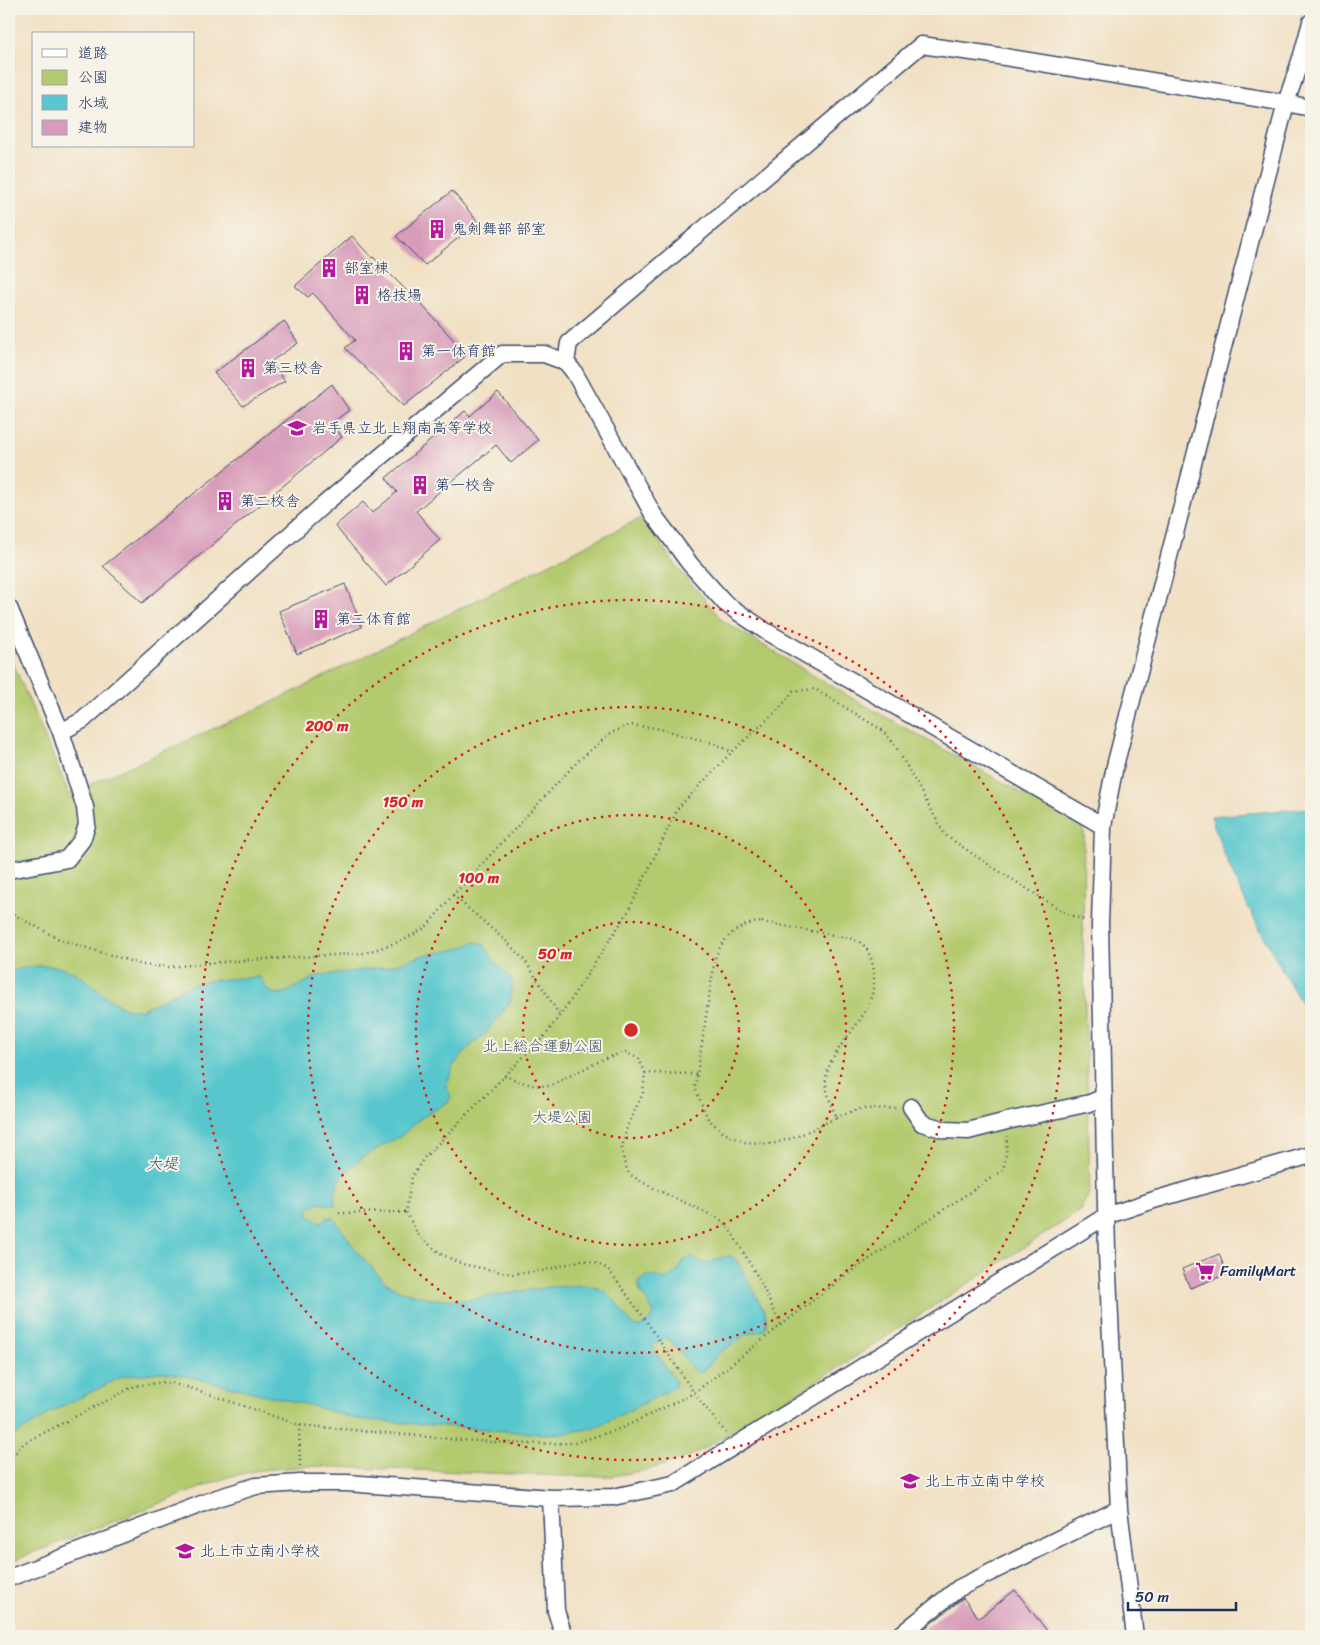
<svg xmlns="http://www.w3.org/2000/svg" width="1320" height="1645" font-family="Sriracha,'Klee One',sans-serif">
<rect width="100%" height="100%" fill="#f7f3e8"/>
<filter id="ink" filterUnits="userSpaceOnUse"><feTurbulence type="fractalNoise" baseFrequency=".02" numOctaves="2"/><feDisplacementMap in="SourceGraphic" scale="10" xChannelSelector="R" yChannelSelector="G"/><feConvolveMatrix kernelMatrix="1 2 1 2 8 2 1 2 1" color-interpolation-filters="sRGB"/></filter>
<filter id="wash" filterUnits="userSpaceOnUse"><feTurbulence type="fractalNoise" baseFrequency=".0096" numOctaves="4" result="noise"/><feDisplacementMap in="SourceGraphic" scale="20" xChannelSelector="R" yChannelSelector="G"/><feGaussianBlur stdDeviation="1.12" result="paint"/><feColorMatrix in="noise" values="0 0 0 0 0 0 0 0 0 0 0 0 0 0 0 0 0 1.4 0 .05"/><feComposite in="paint" operator="in"/></filter>
<g filter="url(#wash)">
<rect width="100%" height="100%" fill="#f1e0c3"/>
<path fill="#b3ca6e" stroke="#677c66" d="M641 518 678 568 723 621 834 688 1084 828 1083 928 1090 1191 1080 1211 830 1373 689 1457 647 1470 612 1476H564L311 1466 260 1470 228 1477 9 1562V654L69 794 279 699Z"/>
<path fill="#59c7cd" stroke="#3a7b96" d="M1311 808V1018C1297 998 1286 976 1274 955 1249 911 1226 865 1211 816Z
M475 942 484 944 494 961 510 977 512 983 510 1002 503 1012 485 1034 467 1049 454 1066 446 1086 451 1097 449 1101C440 1108 429 1112 420 1119 412 1124 407 1132 399 1137 373 1151 330 1170 335 1206L318 1202 315 1205 309 1208 308 1213 310 1217 320 1222 325 1220 326 1218H334L358 1253 385 1282 401 1291 433 1299 468 1300 548 1287 585 1285 604 1290 616 1302 633 1326 641 1327 654 1316C652 1303 639 1296 638 1282 651 1272 652 1276 666 1280L679 1270 683 1261 692 1257C712 1271 711 1257 731 1256L737 1261 765 1312 767 1321 764 1330 747 1334 718 1354 710 1364 700 1373 694 1371 672 1342 666 1338 653 1345 654 1350 676 1382 674 1388 596 1427 567 1433 544 1434 356 1419 313 1406 181 1375 161 1372 124 1376 50 1412 42 1419 9 1439V972C32 964 58 962 80 976 99 988 115 1011 140 1010L196 983 212 980 260 977 267 989 273 993 279 994 287 992 317 976 387 967 424 955 459 949Z"/>
<g id="blocks">
<path fill="#d89cba" d="M452 191 478 222 425 265 396 236Z
M352 236 372 258 373 257 411 295 412 294 467 355 404 406 345 348 355 340 313 293 308 297 295 286Z
M284 321 298 343 270 362 285 381 243 406 214 373Z
M332 384 349 410 332 423 342 437 142 603 103 566Z
M498 392 538 440 511 463 496 445 416 511 440 540 386 586 335 526 363 502 372 513 397 492 386 478 465 411 470 416Z
M345 584 362 627 297 654 279 611Z
M1219 1254 1227 1274 1190 1288 1182 1269Z
M1015 1590 1051 1636H915L963 1598 979 1618Z"/>
</g>
</g>
<g filter="url(#ink)">
<use href="#blocks" fill-opacity="0" stroke="#3b4a6d" stroke-width="1"/>
<g fill="none" stroke-linecap="round" stroke-linejoin="round">
<g stroke="#3b4a6d" stroke-width="19">
<path id="minor" d="M566 362 569 343 921 45 986 54 1286 103 1311 108
M9 608 61 732 85 807 87 825 82 840 67 859 9 870
M61 732 83 720 322 506 502 354H544L566 362 574 372 653 514 690 564 726 604 767 632 1103 826
M911 1107 922 1123 945 1130 968 1131 1007 1121 1090 1103 1104 1097
M551 1498 556 1611 564 1636
M9 1578 217 1498 256 1486 300 1483H347L551 1498 613 1497 673 1484 1106 1216 1157 1199 1311 1155
M899 1636 959 1588 1119 1509
M1135 1636 1119 1509 1107 1253 1100 925 1103 826 1115 766 1286 103 1302 55 1311 22"/>
</g>
<path stroke="#3b4a6d" stroke-width="2.5" stroke-dasharray="1 4" stroke-linecap="butt" d="M453 895 507 942 526 962 559 1014
M9 912 61 940 143 965 169 967 233 961 365 953 404 940 426 927 453 895 578 761 611 733 630 725 656 728 716 744 732 752
M762 922 850 938C853 940 858 941 861 943 867 947 872 959 873 966 881 1018 836 1034 826 1077 824 1088 833 1108 836 1118L796 1137 772 1144 745 1142 724 1133 708 1119 695 1088 715 958C723 937 739 923 762 922Z
M645 1073 696 1074
M504 1076 531 1085 549 1086 606 1058 625 1052 639 1059 645 1073 643 1093 627 1127 622 1148 624 1162 629 1174 651 1187 720 1219 732 1233 760 1281 781 1326
M836 1118 858 1109 898 1108
M339 1213 406 1212
M299 1425 300 1469
M726 1433 694 1393 647 1322 608 1269 595 1263 582 1260 542 1271 512 1274 491 1270 462 1264 441 1254 419 1236 406 1212 412 1176 424 1158 547 1033 570 1001 628 912 678 808 732 752 780 708 793 691 815 689 882 730 895 745 945 835 980 859 1067 914 1084 920
M9 1460 24 1443 135 1386 164 1382 191 1388 299 1425 461 1440 527 1444 575 1443 622 1428 694 1393 847 1274 1003 1170 1006 1154 1007 1136"/>
<use href="#minor" stroke="#fff" stroke-width="16"/>
</g>
</g>
<g fill="none" stroke="#d62828" stroke-width="2.5" stroke-dasharray="2.5 5">
<circle cx="631" cy="1030" r="108"/>
<circle cx="631" cy="1030" r="215"/>
<circle cx="631" cy="1030" r="323"/>
<circle cx="631" cy="1030" r="430"/>
</g>
<defs>
<g id="building-bare" transform="scale(1.5)"><path d="M-4-6H4V6H1V3H-1V6H-4ZM-2.5-4.3h1.7v1.8h-1.7ZM.8-4.3h1.7v1.8H.8ZM-2.5-1h1.7V.8h-1.7ZM.8-1h1.7V.8H.8Z" fill="#b5179e" stroke="#f7f3e8" stroke-width="2.5" paint-order="stroke"/></g>
<g id="school-bare" transform="scale(1.5)"><path d="M0-5L7-2L0 1L-7-2ZM-4 1L0 2.5L4 1V4Q0 6-4 4Z" fill="#b5179e" stroke="#f7f3e8" stroke-width="2.5" paint-order="stroke"/></g>
<g id="supermarket-bare" transform="scale(1.5)"><path d="M-6-5.5h2.5l.6 2H6L4.5 2H-2.5L-4.4-4H-6ZM-1.5 3.2a1.3 1.3 0 1 0 .1 0ZM3 3.2a1.3 1.3 0 1 0 .1 0Z" fill="#b5179e" stroke="#f7f3e8" stroke-width="2.5" paint-order="stroke"/></g>
</defs>
<g fill-rule="evenodd">
<use href="#building-bare" x="437" y="229"/>
<use href="#building-bare" x="329" y="268"/>
<use href="#building-bare" x="362" y="295"/>
<use href="#building-bare" x="406" y="351"/>
<use href="#building-bare" x="248" y="368"/>
<use href="#school-bare" x="297" y="428"/>
<use href="#building-bare" x="420" y="485"/>
<use href="#building-bare" x="225" y="501"/>
<use href="#building-bare" x="321" y="619"/>
<use href="#supermarket-bare" x="1205" y="1271"/>
<use href="#school-bare" x="910" y="1481"/>
<use href="#school-bare" x="185" y="1551"/>
</g>
<g text-anchor="middle" dominant-baseline="central" stroke-width="4" stroke-linejoin="round" paint-order="stroke">
<g font-size="15" fill="#1b2f5e" stroke="#f7f3e8" text-anchor="start">
<text x="452" y="229">鬼剣舞部 部室</text>
<text x="344" y="268">部室棟</text>
<text x="377" y="295">格技場</text>
<text x="421" y="351">第一体育館</text>
<text x="263" y="368">第三校舎</text>
<text x="312" y="428">岩手県立北上翔南高等学校</text>
<text x="435" y="485">第一校舎</text>
<text x="240" y="501">第二校舎</text>
<text x="336" y="619">第二体育館</text>
<text x="1220" y="1271">FamilyMart</text>
<text x="925" y="1481">北上市立南中学校</text>
<text x="200" y="1551">北上市立南小学校</text>
</g>
<g font-size="15" fill="#415662" stroke="#f7f3e8">
<text x="543" y="1046">北上総合運動公園</text>
<text x="562" y="1117">大堤公園</text>
</g>
<g font-size="16" font-style="italic" fill="#2a557a" stroke="#f7f3e8">
<text x="162" y="1163">大堤</text>
</g>
</g>
<circle cx="631" cy="1030" r="8" fill="#d62828" stroke="#f7f3e8" stroke-width="2.5"/>
<g font-size="15" text-anchor="middle" font-weight="bold" fill="#d62828" stroke="#f7f3e8" stroke-width="4" stroke-linejoin="round" paint-order="stroke">
<text x="327" y="731">200 m</text>
<text x="403" y="807">150 m</text>
<text x="479" y="883">100 m</text>
<text x="555" y="959">50 m</text>
</g>
<rect width="1320" height="1645" fill="none" stroke="#f7f3e8" stroke-width="30"/>
<rect x="32" y="32" width="162" height="115" fill="#f7f3e8" stroke="#9fa5b1"/>
<rect x="42" y="49" width="25" height="8" fill="#ffffff" stroke="#9fa5b1"/>
<text x="78" y="58" font-size="15" fill="#1b2f5e">道路</text>
<rect x="42" y="70" width="25" height="15" fill="#b3ca6e" stroke="#9fa5b1"/>
<text x="78" y="82" font-size="15" fill="#1b2f5e">公園</text>
<rect x="42" y="95" width="25" height="15" fill="#59c7cd" stroke="#9fa5b1"/>
<text x="78" y="108" font-size="15" fill="#1b2f5e">水域</text>
<rect x="42" y="120" width="25" height="15" fill="#d89cba" stroke="#9fa5b1"/>
<text x="78" y="132" font-size="15" fill="#1b2f5e">建物</text>
<path d="M1128 1602v8h108v-8" fill="none" stroke="#1b2f5e" stroke-width="2.5"/>
<text x="1135" y="1602" font-size="15" fill="#1b2f5e" stroke="#f7f3e8" stroke-width="4" paint-order="stroke">50 m</text>
</svg>
